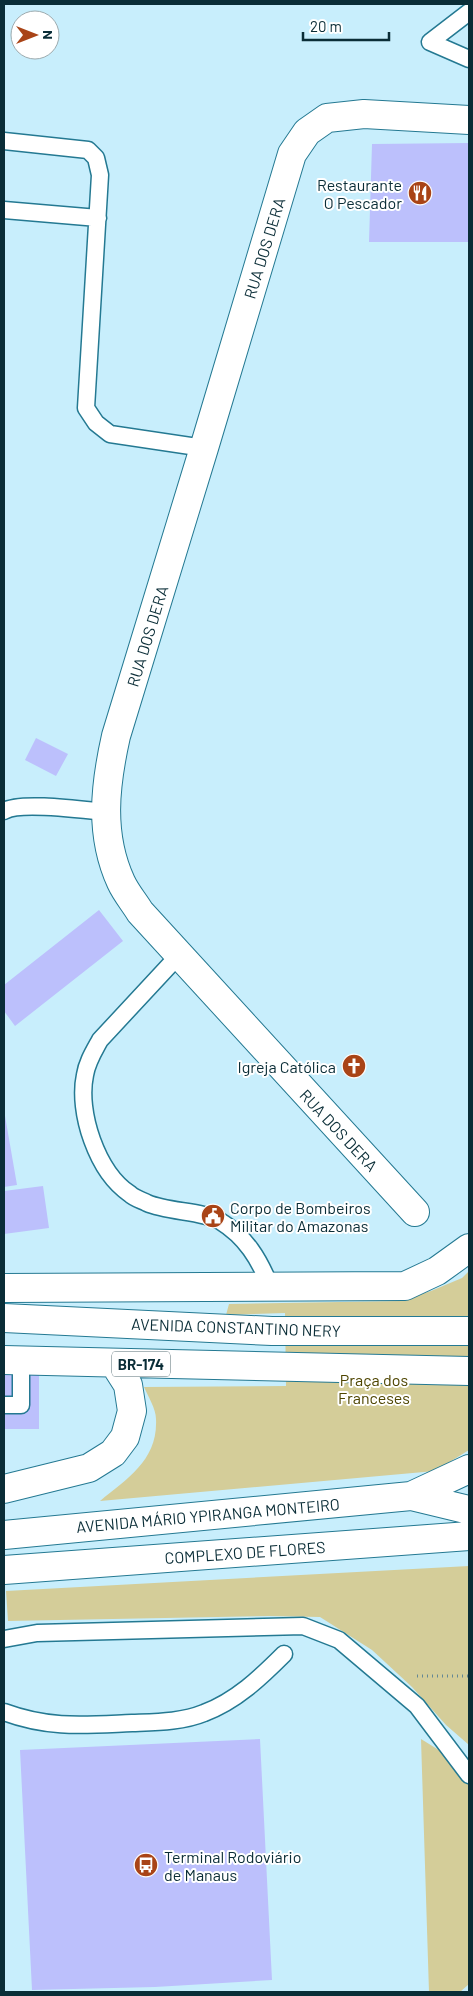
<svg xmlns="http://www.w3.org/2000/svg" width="473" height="1996" font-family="Barlow,sans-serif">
<rect width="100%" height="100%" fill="#c8eefc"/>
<path fill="#d4cd99" d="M469 1271V1450L435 1471 100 1501C128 1478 158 1460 156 1419 156 1409 148 1396 144 1387L286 1386 285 1313 226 1315 229 1304 399 1301 431 1291 462 1278Z
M469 1566V1745L446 1725 412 1687 372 1650 320 1617 269 1616 8 1621 6 1591Z
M421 1739 442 1752 469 1786V1984L460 1992H429Z"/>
<path fill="#bcc0fc" d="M469 143V242H369L372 144Z
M36 738 68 754 56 776 25 760Z
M99 910 123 941 15 1026 4 1011V985Z
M4 1110 17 1185 4 1187Z
M43 1186 49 1228 4 1234V1191Z
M4 1372 39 1373V1429H4Z
M260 1739 272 1980 155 1987 32 1990 20 1750Z"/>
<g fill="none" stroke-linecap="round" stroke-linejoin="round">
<g stroke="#247992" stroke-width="19">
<path id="lane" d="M469 12 430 42 469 59
M4 141 88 150 96 158 100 175 86 408 96 423 110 434 204 448
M4 210 98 218
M4 811C20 801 84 810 105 812
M179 955 100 1040C94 1051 87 1062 85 1075 77 1112 97 1172 130 1194 134 1198 141 1200 147 1203 167 1212 204 1211 220 1221 246 1237 259 1259 270 1286
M4 1405H21V1361
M4 1639 37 1633 303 1626 339 1640 417 1706 469 1775
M4 1712C50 1729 85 1725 132 1723 156 1722 182 1722 204 1713 236 1701 260 1678 284 1654"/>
</g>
<g stroke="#247992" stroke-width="30">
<path id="street" d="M415 1212 140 912C134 902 126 893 121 882 99 834 105 785 116 736L204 448 292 154 307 132 327 118 364 114 469 120"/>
</g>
<g stroke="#247992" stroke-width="30">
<path id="secondary" d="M411 1496 469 1469
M4 1535 411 1496 469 1510
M4 1570 469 1536"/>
</g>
<g stroke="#247992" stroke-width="30">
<path id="highway" d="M4 1288 405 1286 437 1271 469 1248
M4 1318 272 1331H469
M4 1360 469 1371
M4 1489 89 1468 113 1453 125 1437 132 1411 128 1385 114 1363"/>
</g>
<path stroke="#648894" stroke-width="3" stroke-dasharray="1 4" stroke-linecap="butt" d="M417 1676H469"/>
<use href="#lane" stroke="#fff" stroke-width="16"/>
<use href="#street" stroke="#fff" stroke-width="28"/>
<use href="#secondary" stroke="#fff" stroke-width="28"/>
<use href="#highway" stroke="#fff" stroke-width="28"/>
</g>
<defs>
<g id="restaurant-disc" transform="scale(1.25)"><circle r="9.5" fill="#a94417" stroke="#fff"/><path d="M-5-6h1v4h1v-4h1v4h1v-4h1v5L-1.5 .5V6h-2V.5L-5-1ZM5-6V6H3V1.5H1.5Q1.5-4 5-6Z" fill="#fff"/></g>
<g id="church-disc" transform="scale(1.25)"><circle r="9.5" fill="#a94417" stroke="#fff"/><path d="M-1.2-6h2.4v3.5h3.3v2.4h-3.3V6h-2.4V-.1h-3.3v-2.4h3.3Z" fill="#fff"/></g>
<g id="civic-disc" transform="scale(1.25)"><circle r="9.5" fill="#a94417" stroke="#fff"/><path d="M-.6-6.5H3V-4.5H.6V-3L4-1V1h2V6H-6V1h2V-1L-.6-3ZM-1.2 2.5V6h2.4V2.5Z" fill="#fff"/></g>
<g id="bus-disc" transform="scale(1.25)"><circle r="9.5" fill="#a94417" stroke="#fff"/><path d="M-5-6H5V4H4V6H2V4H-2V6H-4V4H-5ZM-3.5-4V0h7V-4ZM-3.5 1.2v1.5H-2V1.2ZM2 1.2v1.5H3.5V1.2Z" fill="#fff"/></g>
</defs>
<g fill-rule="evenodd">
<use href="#restaurant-disc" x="420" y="193"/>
<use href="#church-disc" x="354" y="1066"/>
<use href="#civic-disc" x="213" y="1216"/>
<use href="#bus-disc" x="146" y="1865"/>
</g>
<g text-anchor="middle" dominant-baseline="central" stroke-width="4" stroke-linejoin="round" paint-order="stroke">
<rect fill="#fff" stroke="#546c73" stroke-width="1" x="112" y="1351.5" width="58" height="25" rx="4"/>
<g font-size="15" font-weight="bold" fill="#0a2d37">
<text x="141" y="1364">BR-174</text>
</g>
<g font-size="16" fill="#0a2d37" stroke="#fff" text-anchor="end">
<text x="402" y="184">Restaurante<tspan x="402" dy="18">O Pescador</tspan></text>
<text x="336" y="1066">Igreja Católica</text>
<text x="230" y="1207" text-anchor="start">Corpo de Bombeiros<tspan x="230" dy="18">Militar do Amazonas</tspan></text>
<text x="164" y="1856" text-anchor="start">Terminal Rodoviário<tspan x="164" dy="18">de Manaus</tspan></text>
</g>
<g font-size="16" fill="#0a2d37" stroke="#fff">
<text transform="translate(264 248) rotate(-73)">RUA DOS DERA</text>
<text transform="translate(147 636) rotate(-73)">RUA DOS DERA</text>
<text transform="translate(339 1130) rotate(47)">RUA DOS DERA</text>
<text transform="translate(236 1327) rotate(2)">AVENIDA CONSTANTINO NERY</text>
<text transform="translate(208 1515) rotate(-5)">AVENIDA MÁRIO YPIRANGA MONTEIRO</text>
<text transform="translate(245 1552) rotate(-4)">COMPLEXO DE FLORES</text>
</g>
<g font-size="16" fill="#4e4500" stroke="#fff">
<text x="374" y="1379">Praça dos<tspan x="374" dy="18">Franceses</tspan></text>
</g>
</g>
<rect width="473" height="1996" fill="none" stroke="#0a2d37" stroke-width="10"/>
<g transform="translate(35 35) rotate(90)"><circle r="24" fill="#ffffff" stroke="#9dabaf"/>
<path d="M0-4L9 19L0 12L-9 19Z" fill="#a94417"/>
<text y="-8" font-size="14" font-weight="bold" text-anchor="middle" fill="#0a2d37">N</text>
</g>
<path d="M303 32v8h86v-8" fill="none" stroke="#0a2d37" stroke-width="2.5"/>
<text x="310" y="32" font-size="15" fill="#0a2d37" stroke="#ffffff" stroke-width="4" paint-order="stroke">20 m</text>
</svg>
